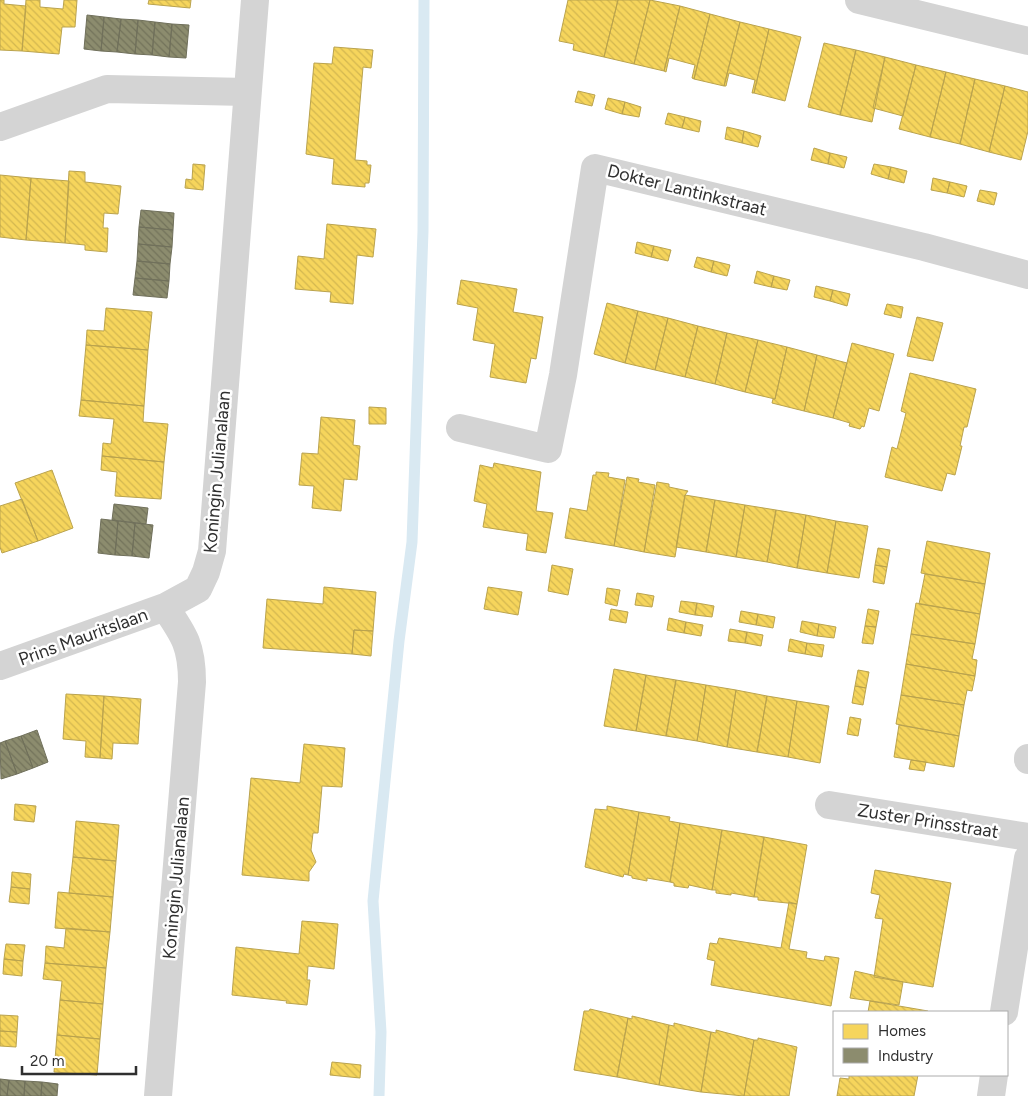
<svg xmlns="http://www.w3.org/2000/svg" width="1028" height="1096" font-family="Figtree,sans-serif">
<defs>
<pattern id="homes-back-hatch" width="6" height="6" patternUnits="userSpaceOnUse" patternTransform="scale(1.25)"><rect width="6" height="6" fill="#f6d55c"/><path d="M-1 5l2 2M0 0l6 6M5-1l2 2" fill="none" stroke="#d3b750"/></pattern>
<pattern id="industry-back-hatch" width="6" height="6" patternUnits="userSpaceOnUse" patternTransform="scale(1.25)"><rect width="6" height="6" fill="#8c8c6e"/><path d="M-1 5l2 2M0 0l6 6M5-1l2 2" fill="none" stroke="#73735b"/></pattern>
</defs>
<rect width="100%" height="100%" fill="#fff"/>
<path fill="url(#homes-back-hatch)" stroke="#baa34e" d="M0 0H4V4L26 6 22 51 0 50Z
M26 0H40V7L63 9 64 0H77L75 27H62L59 54 22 51Z
M149 0H191L190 8 148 4Z
M568 0H618L604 57 573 50 574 44 559 41Z
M618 0H650L634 64 604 57Z
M650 0 680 6 664 71 634 64Z
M680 6 710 14 694 79 692 78 695 65 669 58 666 72 664 71Z
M710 14 740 22 724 86 694 79Z
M740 22 769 29 754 93H752L755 80 729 73 726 86H724Z
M769 29 801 37 785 101 754 93Z
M824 43 856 50 840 115 808 107Z
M334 47 373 50 371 68 363 67 355 160 367 161V165H371L369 183H365V187L332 184 334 159 306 154 314 63 332 64Z
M856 50 885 57 872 122 840 115Z
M885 57 916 65 903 116 873 108Z
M916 65 946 72 930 137 899 129Z
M946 72 975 79 960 144 930 137Z
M975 79 1005 86 989 152 960 144Z
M1005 86 1028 92V131L1021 160 989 152Z
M578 91 595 95 592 106 575 102Z
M608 98 625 102 622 114 605 109Z
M625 102 641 107 639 117 622 114Z
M668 113 685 117 682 128 665 124Z
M685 117 701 121 699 132 682 128Z
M727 127 744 131 742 143 725 139Z
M744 131 761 136 758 147 742 143Z
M814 148 830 153 828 164 811 160Z
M830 153 847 157 844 168 828 164Z
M193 164 205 165 203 190 185 188 186 179 192 180Z
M874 164 891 167 888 179 871 174Z
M891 167 907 171 904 183 888 179Z
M69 171 85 172V182L121 186 118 214 104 213 103 228H108L107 252 85 250V245L65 243Z
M0 175 31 178 26 240 0 237Z
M31 178 69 181 65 243 26 240Z
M933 178 950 182 947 193 931 190Z
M950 182 967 186 964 197 947 193Z
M980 190 997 193 994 205 977 201Z
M327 224 376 229 373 257 357 255 353 304 330 302 331 292 295 289 298 256 324 259Z
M637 242 654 246 651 257 635 253Z
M654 246 671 250 668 261 651 257Z
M697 257 714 261 711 272 694 267Z
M714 261 730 265 727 276 711 272Z
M757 271 774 276 771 287 754 283Z
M774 276 790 280 787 290 771 287Z
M461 280 517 289 513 312 543 317 536 359 531 358 526 383 490 377 495 344 473 340 478 308 457 304Z
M816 286 833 290 830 301 814 297Z
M833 290 850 294 847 306 830 301Z
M607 303 638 311 625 363 594 354Z
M887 304 903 307 901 318 884 314Z
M106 308 152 312 148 350 86 345 87 330 104 331Z
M638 311 668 318 655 370 625 363Z
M917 317 943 323 933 361 907 356Z
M668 318 698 326 685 377 655 370Z
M698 326 727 333 715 384 685 377Z
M727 333 758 340 745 392 715 384Z
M758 340 787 347 775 399 745 392Z
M852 343 894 354 879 411 869 408 864 427 862 426 860 429 849 426 850 423 833 418Z
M86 345 148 350 144 406 81 400Z
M787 347 817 355 804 411 772 403 773 399H775Z
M817 355 847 363 833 418 804 411Z
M910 373 976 389 967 427H964L960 446H962L955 475 947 473 942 491 885 477 892 447 897 449 906 413 901 411Z
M81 400 144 406 143 422 168 424 164 462 102 456 103 443 111 444 114 419 79 416Z
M369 407 386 408V424H369Z
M321 417 355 420 353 445 360 446 357 480 344 479 341 511 312 508 314 486 299 485 302 453 318 454Z
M102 456 164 462 161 499 115 496 117 472 101 470Z
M494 463 541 472 536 511 553 513 546 553 526 550 528 534 483 527 487 504 474 501 480 465 493 468Z
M52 470 73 528 38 541 15 483Z
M596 472 609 473 608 477 625 480 614 546 565 538 570 508 587 511 593 475H596Z
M627 477 639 479 638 482 655 485 644 552 614 546Z
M657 482 669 484V487L688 491 685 495 675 557 644 552Z
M685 495 715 500 706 552 676 547Z
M22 499 38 541 2 553 0 547V506Z
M715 500 745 505 736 557 706 552Z
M745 505 776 510 767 562 736 557Z
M776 510 806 515 797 568 767 562Z
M806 515 836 521 827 573 797 568Z
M836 521 868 526 859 578 827 573Z
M927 541 990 553 985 584 921 573Z
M878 548 890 550 887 567 875 565Z
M552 565 573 569 568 595 548 591Z
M875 565 887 567 884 584 873 582Z
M925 574 985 584 980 614 919 604Z
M324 587 376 592 373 631 354 630 352 654 263 648 267 599 323 604Z
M488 587 522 592 518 615 484 609Z
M607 588 620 590 617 606 605 603Z
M637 593 654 596 652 607 635 605Z
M681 601 697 603 695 615 679 612Z
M697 603 714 606 712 617 695 615Z
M916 603 980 614 975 644 911 634Z
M611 609 628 612 626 623 609 620Z
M868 609 879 611 876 627 865 626Z
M741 611 758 614 756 625 739 622Z
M758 614 775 617 773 628 756 625Z
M669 618 686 622 684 633 667 630Z
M802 621 819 624 817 636 800 632Z
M686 622 703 625 701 636 684 633Z
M819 624 836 627 834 638 817 636Z
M865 626 876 627 873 644 862 643Z
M730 629 747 632 745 643 728 641Z
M354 630 373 631 371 656 352 654Z
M747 632 763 635 761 646 745 643Z
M911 634 975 644 972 659 977 660 975 676 906 664Z
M790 639 807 643 805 654 788 651Z
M807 643 824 645 822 657 805 654Z
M906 664 975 676 972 691 967 690 964 705 901 695Z
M614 669 646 675 636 731 604 726Z
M858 670 869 672 866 688 855 686Z
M646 675 676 680 666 736 636 731Z
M676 680 706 685 697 741 666 736Z
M706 685 736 690 727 747 697 741Z
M855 686 866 688 863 705 852 703Z
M736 690 767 696 757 752 727 747Z
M66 694 104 696 100 758 85 757 86 741 63 739Z
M901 695 964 705 959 736 896 724Z
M104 696 141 699 138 744 113 743 112 759 100 758Z
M767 696 797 701 788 757 757 752Z
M797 701 829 706 820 763 788 757Z
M850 717 861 719 858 736 847 734Z
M899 725 959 736 954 767 894 757Z
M304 744 345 748 342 787 322 786 318 833H313L311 850 316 862 309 872V881L242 875 251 778 300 783Z
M911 760 926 762 924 771 909 769Z
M15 804 36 806 34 822 14 820Z
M607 806 639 812 628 875 624 874 623 877 585 867 595 809 607 810Z
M639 812 670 817 669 821 680 823 670 882 647 878V881L632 878V876L628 875Z
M76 821 119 825 116 861 73 857Z
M680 823 722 830 712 890 689 885 688 888 674 886V883L670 882Z
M722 830 764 837 754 897 731 893V895L716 893V890H712Z
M764 837 807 845 797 904 758 900V897H754Z
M73 857 116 861 113 897 69 893Z
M875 870 951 883 933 987 874 977 883 919 875 918 880 895 871 893Z
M12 872 31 874 30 889 11 887Z
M11 887 30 889 29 904 9 902Z
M58 892 113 897 110 932 55 928Z
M789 902 797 904 789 949 807 952 806 958 824 961 825 956 839 958 831 1006 711 985 715 961 707 959 710 943 717 944 719 938 781 948Z
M302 921 338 924 334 969 308 966 307 980H310L307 1005 286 1003 287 1001 232 995 236 947 299 954Z
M66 928 110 932 106 968 45 963 46 946 64 948Z
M6 944 25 945 23 961 4 959Z
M4 959 23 961 22 976 3 974Z
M45 963 106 968 103 1004 60 1000 62 981 43 979Z
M855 971 903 982 899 1005 850 998Z
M60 1000 103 1004 100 1039 57 1035Z
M870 1001 928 1011V1012H868Z
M590 1009 628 1018 617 1077 574 1070 584 1011H589Z
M0 1015 18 1016 17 1032 0 1031Z
M632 1016 669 1025 659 1085 617 1077 628 1018 632 1019Z
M674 1023 711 1032 701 1092 659 1085 669 1025 674 1026Z
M716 1030 754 1040 744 1096 701 1092 711 1032 716 1033Z
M0 1031 17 1032 16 1047 0 1046Z
M57 1035 100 1039 97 1075 54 1072Z
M758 1038 797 1047 789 1096H744L754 1040H758Z
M332 1062 361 1065 360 1078 330 1075Z
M849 1075H918L914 1096H837L840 1078 849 1079Z"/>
<path fill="url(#industry-back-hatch)" stroke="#70705b" d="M87 15 104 17 101 51 84 49Z
M104 17 121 19 117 52 101 51Z
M121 19 138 20 135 54 117 52Z
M138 20 155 22 152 55 135 54Z
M155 22 172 24 169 57 152 55Z
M172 24 189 25 186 58 169 57Z
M141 210 174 213 173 230 139 227Z
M139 227 173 230 172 247 138 244Z
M138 244 172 247 170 264 137 261Z
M137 261 170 264 169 281 135 278Z
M135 278 169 281 167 298 133 295Z
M114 504 148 508 146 524 112 520Z
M101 519 118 521 115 555 98 553Z
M118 521 135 523 132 556 115 555Z
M135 523 153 525 149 558 132 556Z
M37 730 48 762 33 768 21 736Z
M21 736 33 768 17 774 5 741Z
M5 741 17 774 1 779 0 743Z
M0 1079 9 1080 7 1096H0Z
M9 1080 25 1081 24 1096H7Z
M25 1081 42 1082 41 1096H24Z
M42 1082 58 1084 57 1096H41Z"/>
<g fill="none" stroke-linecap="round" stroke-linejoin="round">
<path stroke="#d9e9f2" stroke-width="11" d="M379 1096 381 1032 373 901 399 641 412 542 423 231 424 0"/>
<path stroke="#d4d4d4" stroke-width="28" d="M859 0 1028 41
M0 127 107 89 247 92
M460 428 548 449 563 375 595 168 924 247 1028 275
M0 666 165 607
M1028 758V760
M829 805 1028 837
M1004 1012 1028 858
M158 1096 192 682C192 647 185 636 165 607L198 589 206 572 212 551 255 0
M991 1096 994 1075"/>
</g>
<g text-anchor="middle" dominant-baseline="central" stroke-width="5" stroke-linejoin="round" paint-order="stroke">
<g font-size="18" fill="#2f2f2f" stroke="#fff">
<text transform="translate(687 190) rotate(14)">Dokter Lantinkstraat</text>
<text transform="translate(217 472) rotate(-85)">Koningin Julianalaan</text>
<text transform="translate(83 637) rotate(-20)">Prins Mauritslaan</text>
<text transform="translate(928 821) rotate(9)">Zuster Prinsstraat</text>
<text transform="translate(176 878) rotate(-85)">Koningin Julianalaan</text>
</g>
</g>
<rect x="833" y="1011" width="175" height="65" fill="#ffffff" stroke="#acacac"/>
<rect x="843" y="1024" width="25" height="15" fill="#f6d55c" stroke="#acacac"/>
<text x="878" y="1036" font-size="15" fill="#2f2f2f">Homes</text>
<rect x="843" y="1048" width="25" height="15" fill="#8c8c6e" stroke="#acacac"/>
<text x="878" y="1061" font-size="15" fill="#2f2f2f">Industry</text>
<path d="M22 1066v8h114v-8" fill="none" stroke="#2f2f2f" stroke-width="2.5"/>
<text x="30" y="1066" font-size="15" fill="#2f2f2f" stroke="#ffffff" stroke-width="4" paint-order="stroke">20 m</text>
</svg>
